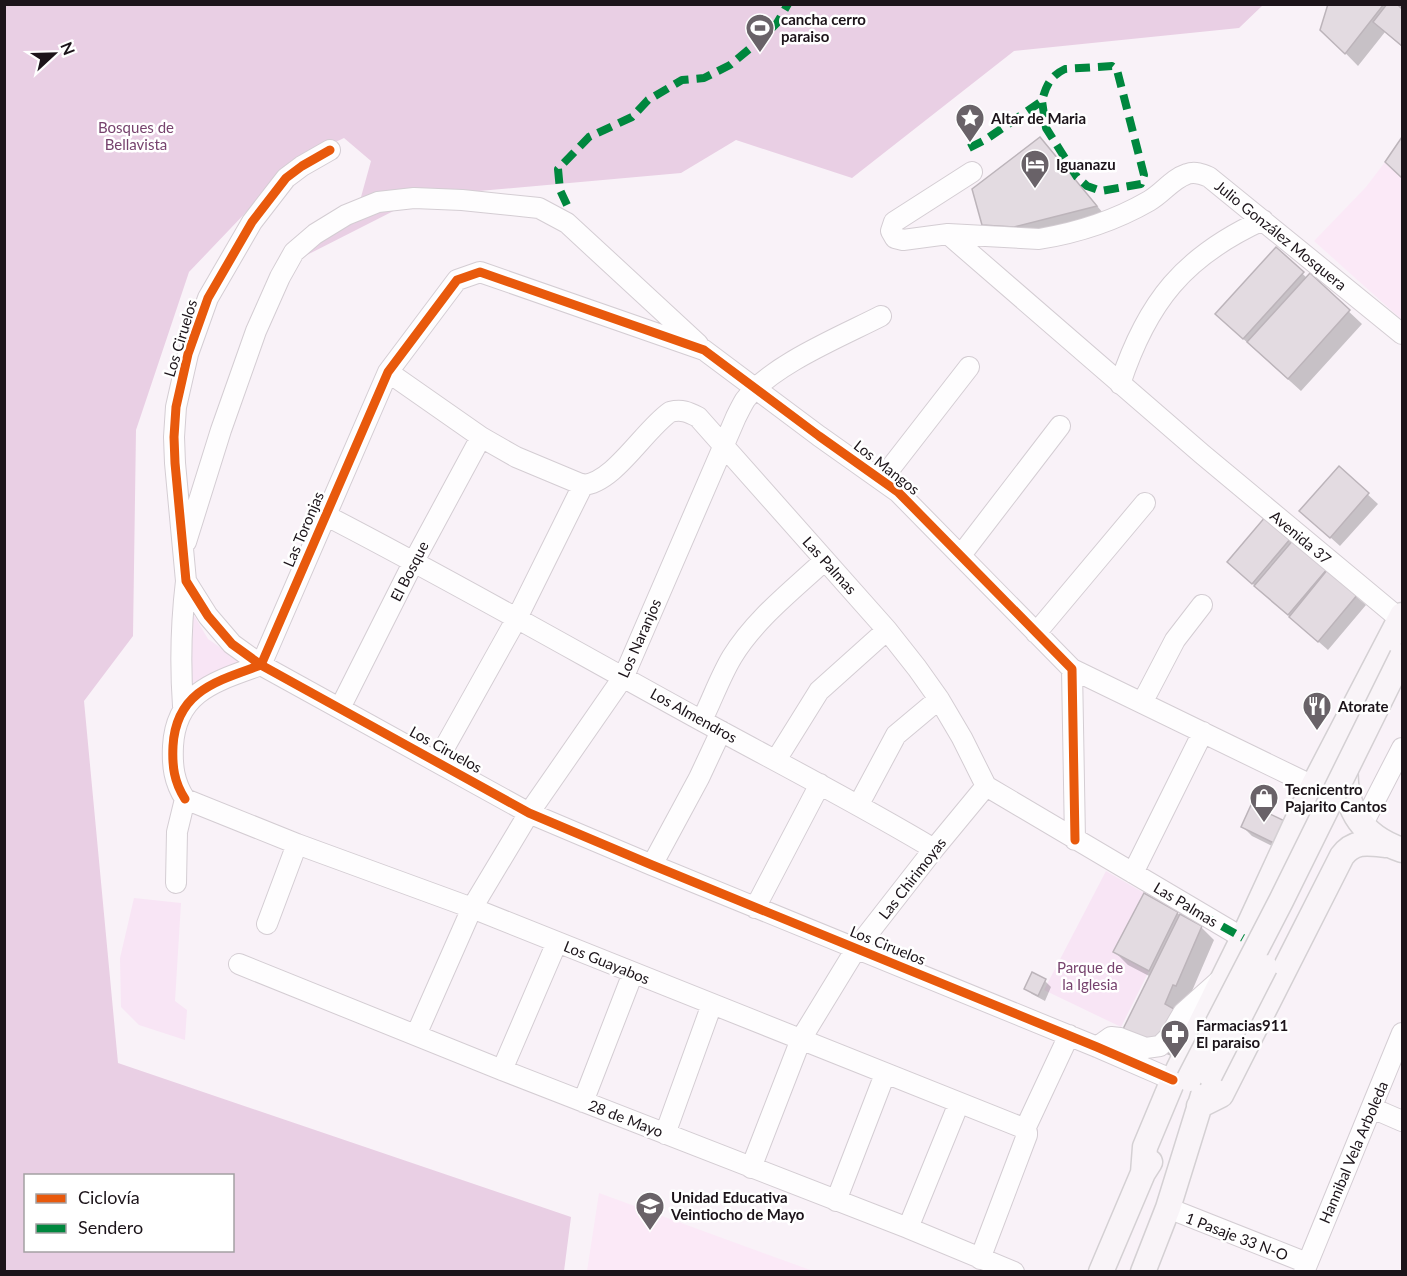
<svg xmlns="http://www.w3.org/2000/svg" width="1407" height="1276" font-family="Lato,sans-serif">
<rect width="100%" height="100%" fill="#f9f2f8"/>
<path fill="#fbe9f7" d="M1385 162 1402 178V320L1314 241 1366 187Z
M599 1193 813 1271H587Z"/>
<path fill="#f8e5f5" d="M192 612 208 639 244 664 187 693Z
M1106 871 1144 893 1113 952 1149 971 1121 1027 1044 990Z
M134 898 181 903 175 1001 187 1010 185 1040 139 1025 121 1007 120 958Z"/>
<path fill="#e9cfe4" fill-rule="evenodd" d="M5 5H1263L1239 28 1014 51 852 178 736 140 681 173 423 196 299 259 209 432 286 253 361 197 371 161 344 138 294 162 189 272 136 430 133 636 84 701 118 1063 571 1217 564 1271 5 1272ZM26 1176H232V1250H26Z"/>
<path fill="#0003" d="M1330 4H1402V47L1385 32 1358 66 1322 29Z
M1402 139V177L1387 161Z
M1052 152 1108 219 996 237 983 224Z
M1276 249 1307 278 1310 275 1362 324 1301 391 1230 327Z
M1339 468 1378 504 1340 546 1311 520Z
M1266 519 1366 605 1328 650 1238 571Z
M1252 807 1286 853 1252 836 1243 827Z
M1177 913 1201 927 1214 940 1189 998 1186 997 1178 1015 1186 1023 1171 1056 1138 1042 1151 977 1128 965 1115 952Z
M1045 981 1051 987 1045 1001 1032 994 1025 988Z"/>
<path fill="#e3dbe1" stroke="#bcb4ba" stroke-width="1.5" d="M1328 4H1384L1345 54 1320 30Z
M1387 4H1397L1402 9V46L1373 22Z
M1040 137 1097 206 1014 227 982 225 972 189Z
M1402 137V178L1385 162Z
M1276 247 1304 272 1243 339 1215 314Z
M1310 273 1350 310 1288 379 1247 342Z
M1339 466 1369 493 1330 538 1299 511Z
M1266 516 1291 538 1252 584 1227 562Z
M1294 539 1328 568 1288 615 1254 586Z
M1328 569 1358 594 1318 642 1289 617Z
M1251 805 1287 822 1276 844 1241 827Z
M1144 893 1178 912 1149 971 1113 952Z
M1180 914 1202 926 1176 986 1173 985 1165 1004 1174 1009 1158 1044 1123 1029Z
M1032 972 1046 979 1038 996 1024 989Z"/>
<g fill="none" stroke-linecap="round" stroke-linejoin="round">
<g stroke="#d4cdd3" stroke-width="22">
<path id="minor" d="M330 150 302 166 286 178 252 222 208 298 188 354 176 407 174 437 175 463 186 581 208 616 232 644 261 665 529 813 652 865 1097 1047 1173 1080
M972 172 894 222 891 231 895 238 903 240 948 234 1039 239C1076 233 1116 220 1149 201 1163 193 1172 179 1187 174 1195 171 1202 174 1209 177L1402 334
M948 234 1202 454 1400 619
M388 372 481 437 516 457 583 485C614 483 644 430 670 412 682 409 688 412 698 417L887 630 917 668 939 699 962 738 986 786 1243 938
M1120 384C1147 302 1184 256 1263 220
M882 479 969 367
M325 515C453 581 578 653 704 722 781 764 859 804 934 849
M186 542 221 430 256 331 280 277 294 252 315 234 346 215 378 202 414 198 462 200 539 208 567 223 698 344
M961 555 1060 426
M1036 633 1145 503
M1072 669 1313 786
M1142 703 1175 640 1202 605
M183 706C180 664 181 623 186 581
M340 708 414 561 481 437
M702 720C712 700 720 677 732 657 755 619 793 590 825 560
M776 760 819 691 887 630
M437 761 517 618 583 485
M185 799C174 782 172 766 173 746 176 691 217 681 261 665L388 372 457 280 480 272 704 350 819 436 898 492 1072 669 1075 840
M185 799 297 844 472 908 1023 1128 1027 1132V1135L980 1259
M859 804 896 735 939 699
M1367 816 1402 748
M652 865 699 778 721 731
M1133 873 1203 732
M176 883 177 832 185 799
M755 908 820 784
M267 924 297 844
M239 964 502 1070 908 1228 1014 1272
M416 1035 472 908 529 813 624 676 736 417C739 411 742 405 745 400 771 365 842 336 881 316
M1097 1047 1111 1037 1120 1038 1146 1048 1160 1046 1169 1037 1183 1013 1220 980
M502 1070 557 942
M583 1102 633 973
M1372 1108 1402 1121
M1025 1129 1069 1035
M665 1134 712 1004
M751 1168 801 1039 856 949 934 849 986 786
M836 1201 885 1074
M1168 1208 1307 1263
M908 1228 959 1103
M1304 1272 1402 1033"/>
</g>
<g stroke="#d4d0d3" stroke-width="27">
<path id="major" d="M1346 759C1342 805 1359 835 1402 850
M1199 1106 1221 1095 1342 856C1354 840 1368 843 1386 845
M1143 1173 1145 1147 1173 1080 1243 938 1313 786 1402 615
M1101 1272 1143 1173 1150 1162
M1143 1272 1168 1208 1204 1092"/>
</g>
<use href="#minor" stroke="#fefdfe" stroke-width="20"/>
<use href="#major" stroke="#f9f4f8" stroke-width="24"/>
<g stroke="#d4d0d3" stroke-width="27" stroke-linecap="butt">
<path id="major-bridge" d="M1210 1075 1265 967
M1189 1079 1281 901 1402 656"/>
</g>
<use href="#major-bridge" stroke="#f9f4f8" stroke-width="24"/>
<path stroke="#00873e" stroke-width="8" stroke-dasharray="15 8" stroke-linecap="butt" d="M969 148 985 140 1042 101C1046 86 1050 76 1065 69L1112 66 1117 70 1144 175 1141 184 1101 191 1087 186 1077 177 1046 128 1042 101
M567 205 560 190 558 169 589 137 632 117 648 100 682 80 704 78 730 65 759 41 777 23 788 4
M1202 915 1243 938"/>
<g stroke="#fff" stroke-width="13">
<path id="cycleway" d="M330 150 302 166 286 178 252 222 208 298 188 354 176 407 174 437 175 463 186 581 208 616 232 644 261 665 529 813 652 865 1097 1047 1173 1080
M185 799C174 782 172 766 173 746 176 691 217 681 261 665L388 372 457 280 480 272 704 350 819 436 898 492 1072 669 1075 840"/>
</g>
<use href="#cycleway" stroke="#e8590c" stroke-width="9"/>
</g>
<defs>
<g id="stadium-pin" transform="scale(1.5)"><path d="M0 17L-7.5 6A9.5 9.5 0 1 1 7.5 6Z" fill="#696268" stroke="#fff"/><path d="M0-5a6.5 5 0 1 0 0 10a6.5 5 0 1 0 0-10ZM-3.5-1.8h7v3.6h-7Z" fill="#fff"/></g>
<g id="sight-pin" transform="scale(1.5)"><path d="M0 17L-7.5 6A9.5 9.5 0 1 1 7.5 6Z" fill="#696268" stroke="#fff"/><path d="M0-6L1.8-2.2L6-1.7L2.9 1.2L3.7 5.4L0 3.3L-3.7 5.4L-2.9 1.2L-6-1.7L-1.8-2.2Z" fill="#fff"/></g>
<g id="hotel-pin" transform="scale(1.5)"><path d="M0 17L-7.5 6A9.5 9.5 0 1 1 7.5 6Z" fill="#696268" stroke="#fff"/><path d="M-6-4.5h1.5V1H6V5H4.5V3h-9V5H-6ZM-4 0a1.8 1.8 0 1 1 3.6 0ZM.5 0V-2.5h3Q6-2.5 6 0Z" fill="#fff"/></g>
<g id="restaurant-pin" transform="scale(1.5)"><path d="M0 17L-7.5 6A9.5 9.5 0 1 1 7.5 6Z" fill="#696268" stroke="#fff"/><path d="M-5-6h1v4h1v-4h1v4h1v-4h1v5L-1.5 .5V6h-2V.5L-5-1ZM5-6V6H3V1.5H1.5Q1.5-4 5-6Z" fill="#fff"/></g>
<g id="shop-pin" transform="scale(1.5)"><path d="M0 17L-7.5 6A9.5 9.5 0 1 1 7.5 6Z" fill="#696268" stroke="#fff"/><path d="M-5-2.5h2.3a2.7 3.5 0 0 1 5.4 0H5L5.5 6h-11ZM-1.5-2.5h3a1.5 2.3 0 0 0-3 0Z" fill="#fff"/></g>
<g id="pharmacy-pin" transform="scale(1.5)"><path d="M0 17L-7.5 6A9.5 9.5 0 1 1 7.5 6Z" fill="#696268" stroke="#fff"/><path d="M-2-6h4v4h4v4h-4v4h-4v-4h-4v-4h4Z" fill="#fff"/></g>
<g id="school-pin" transform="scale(1.5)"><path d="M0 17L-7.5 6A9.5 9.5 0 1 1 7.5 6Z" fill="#696268" stroke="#fff"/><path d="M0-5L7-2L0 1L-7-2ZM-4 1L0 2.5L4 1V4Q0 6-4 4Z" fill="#fff"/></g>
</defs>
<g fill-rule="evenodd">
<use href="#stadium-pin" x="760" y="28"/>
<use href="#sight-pin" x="970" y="118"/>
<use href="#hotel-pin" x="1035" y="164"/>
<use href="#restaurant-pin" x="1317" y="706"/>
<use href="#shop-pin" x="1264" y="798"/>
<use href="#pharmacy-pin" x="1175" y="1034"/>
<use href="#school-pin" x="650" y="1206"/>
</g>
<g text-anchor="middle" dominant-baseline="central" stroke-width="5" stroke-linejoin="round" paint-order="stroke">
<g font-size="15" font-weight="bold" fill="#1c141a" stroke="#fff" text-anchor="start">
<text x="781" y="19">cancha cerro<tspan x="781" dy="17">paraiso</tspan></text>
<text x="991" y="118">Altar de Maria</text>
<text x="1056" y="164">Iguanazu</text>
<text x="1338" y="706">Atorate</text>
<text x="1285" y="789">Tecnicentro<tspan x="1285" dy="17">Pajarito Cantos</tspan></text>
<text x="1196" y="1025">Farmacias911<tspan x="1196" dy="17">El paraiso</tspan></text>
<text x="671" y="1197">Unidad Educativa<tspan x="671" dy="17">Veintiocho de Mayo</tspan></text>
</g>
<g font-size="15" fill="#77436e" stroke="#fff">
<text x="136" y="127">Bosques de<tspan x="136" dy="17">Bellavista</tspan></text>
<text x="1090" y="967">Parque de<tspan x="1090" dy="17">la Iglesia</tspan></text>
</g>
<g font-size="15" fill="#1c141a" stroke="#fff">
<text transform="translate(1281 235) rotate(39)">Julio González Mosquera</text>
<text transform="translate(180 338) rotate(-73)">Los Ciruelos</text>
<text transform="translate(887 467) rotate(38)">Los Mangos</text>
<text transform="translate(303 529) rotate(-67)">Las Toronjas</text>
<text transform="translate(1301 537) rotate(40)">Avenida 37</text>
<text transform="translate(830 565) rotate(48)">Las Palmas</text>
<text transform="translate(409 571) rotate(-63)">El Bosque</text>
<text transform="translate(639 638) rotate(-66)">Los Naranjos</text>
<text transform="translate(694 715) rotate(29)">Los Almendros</text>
<text transform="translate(446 749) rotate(29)">Los Ciruelos</text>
<text transform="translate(912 878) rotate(-52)">Las Chirimoyas</text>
<text transform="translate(1186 904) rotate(31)">Las Palmas</text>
<text transform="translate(888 945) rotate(22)">Los Ciruelos</text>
<text transform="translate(607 962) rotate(22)">Los Guayabos</text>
<text transform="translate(626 1118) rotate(21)">28 de Mayo</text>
<text transform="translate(1353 1152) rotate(-67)">Hannibal Vela Arboleda</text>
<text transform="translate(1237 1236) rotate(21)">1 Pasaje 33 N-O</text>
</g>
</g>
<rect width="1407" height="1276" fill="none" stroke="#1c141a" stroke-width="12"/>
<rect x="24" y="1174" width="210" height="78" fill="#ffffff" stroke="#a4a1a3" stroke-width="1.5"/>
<rect x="36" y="1194" width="30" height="9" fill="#e8590c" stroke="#a4a1a3" stroke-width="1.5"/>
<text x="78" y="1204" font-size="18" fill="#1c141a">Ciclovía</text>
<rect x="36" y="1224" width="30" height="9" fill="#00873e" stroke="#a4a1a3" stroke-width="1.5"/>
<text x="78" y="1234" font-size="18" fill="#1c141a">Sendero</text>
<g transform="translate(54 54) rotate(68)" stroke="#ffffff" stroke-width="4.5" paint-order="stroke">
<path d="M0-4.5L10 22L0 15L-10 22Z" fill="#1c141a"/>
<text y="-9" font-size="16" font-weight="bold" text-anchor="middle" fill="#1c141a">N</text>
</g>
</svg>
